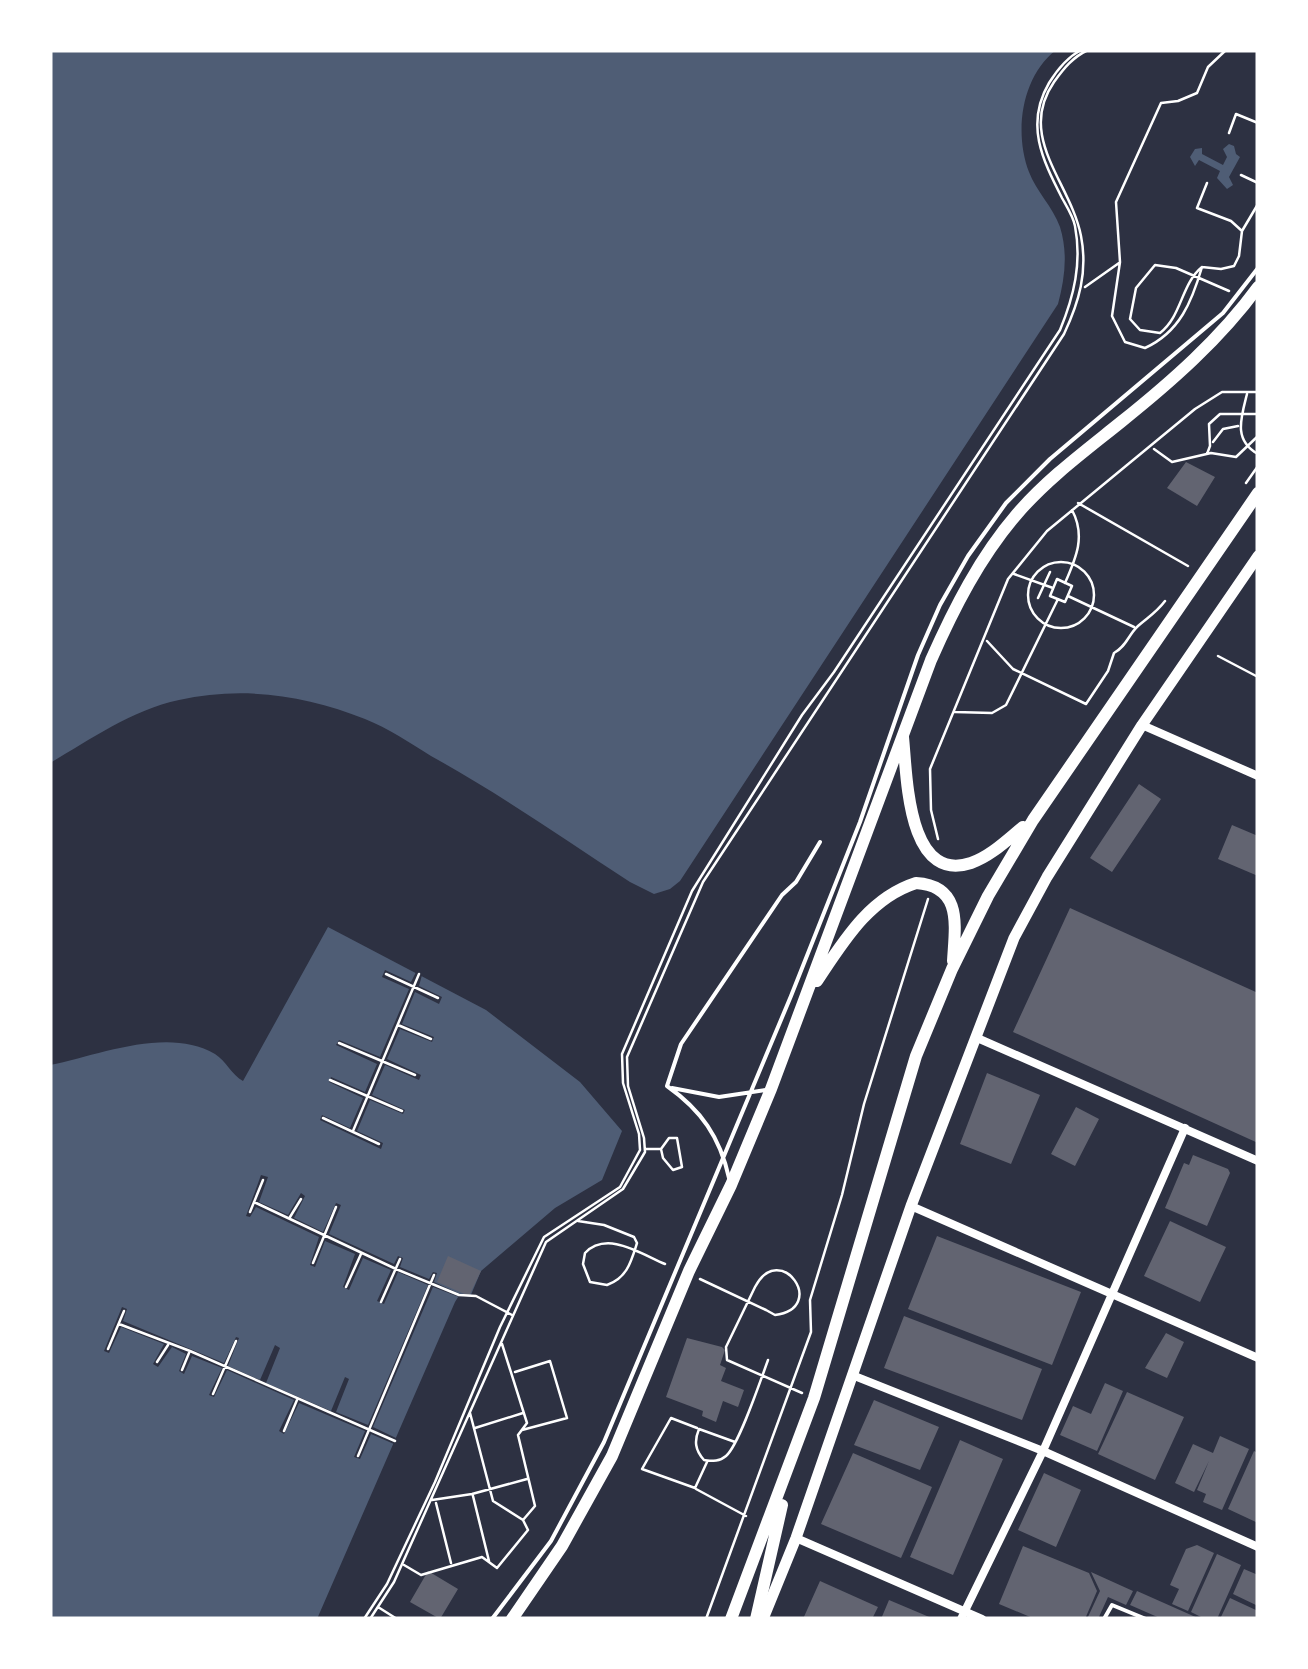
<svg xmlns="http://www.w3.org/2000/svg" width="1308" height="1669" font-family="'Zilla Slab',serif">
<rect width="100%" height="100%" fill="#2d3142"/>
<path fill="#4f5d75" d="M50 50H1056C1021 77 1014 133 1029 172 1036 191 1053 207 1060 227 1068 253 1065 278 1058 304L680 881 670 889 654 894 630 882C564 839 500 794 431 756 410 743 388 728 365 719 306 695 242 686 179 700 132 710 91 739 50 763Z
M1229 144 1234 146 1236 154 1240 157 1229 177 1233 185 1227 189 1217 178 1220 171 1199 160 1195 166 1190 157 1195 149 1202 148V154L1223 165 1227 157 1223 149Z
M328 927 486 1010 580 1082 622 1131 602 1180 555 1208 481 1271 470 1297 460 1294 455 1302 317 1619H50V1065C99 1055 168 1026 215 1054 226 1061 232 1075 243 1081Z"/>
<path fill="#2d3142" d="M385 970 411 982 416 972 422 975 419 986 442 997 439 1004 415 992 402 1024 434 1037 432 1042 400 1029 387 1059 421 1075 419 1080 385 1065 372 1095 405 1110 403 1114 370 1100 357 1131 383 1143 381 1149 320 1120 322 1115 350 1128 363 1098 329 1082 331 1077 365 1092 377 1064 336 1045 339 1040 380 1057 409 989 382 977Z
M261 1175 268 1177 259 1202 288 1215 301 1193 305 1196 294 1218 323 1232 336 1203 341 1205 329 1234 394 1264 398 1256 403 1258 400 1267 429 1279 433 1272 437 1273 434 1282 460 1294 459 1297 433 1287 373 1427 396 1438 394 1444 371 1434 360 1459 354 1457 365 1431 299 1403 284 1434 279 1431 294 1400 227 1370 214 1397 209 1395 222 1368 192 1356 184 1374 179 1371 186 1354 172 1347 158 1367 153 1364 164 1344 121 1327 109 1353 104 1351 122 1307 127 1309 123 1321 224 1363 236 1337 239 1338 228 1366 260 1380 275 1345 280 1348 266 1383 331 1411 345 1377 349 1379 336 1412 368 1425 428 1285 398 1272 384 1304 377 1301 391 1270 363 1258 349 1290 343 1287 355 1254 325 1241 315 1267 310 1265 319 1237 256 1207 250 1217 246 1216Z"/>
<path fill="#626471" d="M1186 462 1215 477 1197 506 1167 488Z
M1139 784 1161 799 1112 872 1090 858Z
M1232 825 1258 836V876L1218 859Z
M1070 908 1258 993V1143L1013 1032Z
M987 1073 1040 1095 1011 1164 960 1144Z
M1076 1107 1099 1119 1075 1166 1051 1154Z
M1193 1155 1228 1169 1230 1173 1207 1226 1165 1208 1184 1163 1189 1165Z
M1170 1221 1226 1247 1200 1302 1144 1276Z
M937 1236 1081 1292 1052 1365 908 1309Z
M448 1256 481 1271 469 1296 437 1282Z
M904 1316 1042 1369 1022 1420 884 1368Z
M1166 1333 1184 1342 1167 1378 1145 1368Z
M687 1338 722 1347 725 1350 720 1365 726 1368 721 1381 744 1390 738 1407 723 1401 716 1422 702 1416 703 1411 666 1397Z
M1105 1383 1123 1391 1097 1451 1060 1435 1073 1406 1091 1414Z
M1127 1392 1184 1417 1155 1480 1098 1454Z
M874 1400 939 1427 920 1470 854 1445Z
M1220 1436 1249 1449 1222 1510 1203 1502 1206 1494 1197 1490 1209 1461 1194 1492 1175 1483 1193 1444 1213 1453Z
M960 1440 1003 1459 953 1575 910 1557Z
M1254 1451 1258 1453V1523L1228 1509Z
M853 1453 932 1487 901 1558 821 1524Z
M1044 1473 1081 1490 1056 1547 1018 1530Z
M1197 1545 1214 1553 1188 1611 1172 1604 1179 1589 1170 1585 1186 1549Z
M1023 1546 1089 1573 1097 1591 1085 1619H1035L999 1604Z
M1217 1554 1241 1565 1217 1619H1205L1191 1612Z
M1244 1569 1258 1575V1606L1233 1594Z
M428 1571 458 1589 440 1619 410 1602Z
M1091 1572 1133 1591 1126 1605 1108 1597 1098 1619H1087L1100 1591Z
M820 1581 878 1607 872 1619H803Z
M1137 1591 1200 1619H1162L1130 1605Z
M1230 1598 1258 1611V1619H1220Z
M889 1600 934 1619H881Z"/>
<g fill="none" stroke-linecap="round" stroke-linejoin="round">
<path stroke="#fff" stroke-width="2.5" d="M1229 133 1236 114 1258 123
M1241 175 1258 183
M1207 183 1197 208 1231 221 1242 231 1239 256 1234 266 1221 269 1202 267C1181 284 1182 316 1160 333L1140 330 1130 319 1136 288 1155 265 1176 268 1229 291
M1242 231 1258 204
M1202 267C1192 301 1180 332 1145 348L1125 342 1112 316 1120 262 1116 202 1161 103 1178 101 1197 93 1208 67 1226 50
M1085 287 1119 263
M1247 394C1241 418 1233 440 1258 454
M1213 442 1223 429 1238 426
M1154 449 1172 462 1211 453 1236 457 1258 436
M1207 454 1210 446 1209 424 1220 414H1258
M1246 483 1258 466
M1078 503 1188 566
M1028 595a33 33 0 1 1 66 0a33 33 0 1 1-66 0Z
M1014 574 1053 588
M1057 579 1072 586 1065 602 1050 596Z
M1065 583C1076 558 1086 536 1072 510
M1068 596 1134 627
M1038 598 1050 572
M987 641 1013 669 1086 704 1108 671 1114 653C1127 646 1128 635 1138 626 1148 617 1156 613 1165 601
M1218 656 1258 677
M955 712 992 713 1006 705 1058 599
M938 839 931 810 930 769 1008 579 1047 531 1195 409 1222 392H1258
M386 974 438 998
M398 1025 431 1039
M339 1043 415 1075
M330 1080 402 1111
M323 1118 379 1144
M353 1131 419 974
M646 1149H661L663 1158 673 1170 682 1167 677 1138H669L661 1149
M254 1202 396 1269 459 1295 476 1296 512 1315
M250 1212 263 1180
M290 1217 301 1199
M578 1221 604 1225 634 1237 637 1243C631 1262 627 1278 607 1285L590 1282 583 1264 585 1253C607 1230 641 1254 665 1264
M313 1263 336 1207
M700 1279 766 1310 775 1315C829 1308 780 1239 755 1287L726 1347 727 1360 802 1393
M346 1287 361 1254
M381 1302 400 1259
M119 1324 190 1351 395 1441
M108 1349 124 1311
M157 1362 168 1345
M182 1370 189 1353
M515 1372 550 1361 567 1418 522 1430
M213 1394 236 1341
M470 1413 493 1501 523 1520 535 1506 518 1435 527 1423 502 1344
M475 1428 523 1413
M697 1428 671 1418 642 1469 695 1488 707 1462
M284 1431 297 1400
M735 1442 699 1429C694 1441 695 1450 704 1460 713 1461 719 1462 726 1456 739 1445 761 1379 768 1360
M358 1456 434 1275
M696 1489 746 1516
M473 1496 489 1561
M432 1500 472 1494 527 1479
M436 1503 451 1563
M404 1565 421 1575 482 1557 497 1568 528 1530 523 1520
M378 1607 397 1619
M364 1619 387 1584 435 1482 500 1327 544 1237 620 1187 640 1150 639 1134 623 1083 622 1054 692 891 802 715 834 672 1060 330C1074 296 1082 263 1075 226 1073 216 1067 207 1062 198 1042 159 1025 124 1049 83 1057 70 1068 57 1081 50
M370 1619 394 1582 546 1242 623 1189 645 1152 644 1138 628 1086 627 1057 703 882 1064 334C1079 302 1088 272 1081 236 1071 183 1016 137 1054 82 1064 68 1073 57 1088 50
M706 1619 811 1332 810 1300 842 1195 864 1104 928 899"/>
<path stroke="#fff" stroke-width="4" d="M667 1086 681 1044 782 895 796 882 820 842
M667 1086C701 1110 720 1137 729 1178
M672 1088 719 1097 766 1090
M492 1619 551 1541 604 1442 791 996 860 822 918 655 940 605 968 556 1006 503 1050 459 1223 313 1258 268
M1104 1619 1112 1605 1146 1619"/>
<path stroke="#fff" stroke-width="8" d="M1142 725 1258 776
M975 1037 1258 1161
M911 1206 1258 1358
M852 1375 1043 1451 1258 1547
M796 1538 982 1619
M961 1619 1043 1451 1185 1128"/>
<path stroke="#fff" stroke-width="11" d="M763 1619 796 1538 911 1206 1014 938 1047 877 1142 725 1258 556"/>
<path stroke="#fff" stroke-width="12" d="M903 737C907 776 907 884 971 863 991 856 1007 840 1023 827
M817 981C843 942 869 898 916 883 963 886 955 926 953 961
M512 1619 562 1546 612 1456 689 1271 731 1185 771 1089 931 660C954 608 980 557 1017 514 1047 479 1085 451 1121 422 1171 382 1220 339 1258 287
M731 1619 814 1398 916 1056 952 969 988 896 1033 820 1258 493
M756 1619 782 1505"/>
</g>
<rect width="1308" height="1669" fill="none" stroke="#ffffff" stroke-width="105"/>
</svg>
